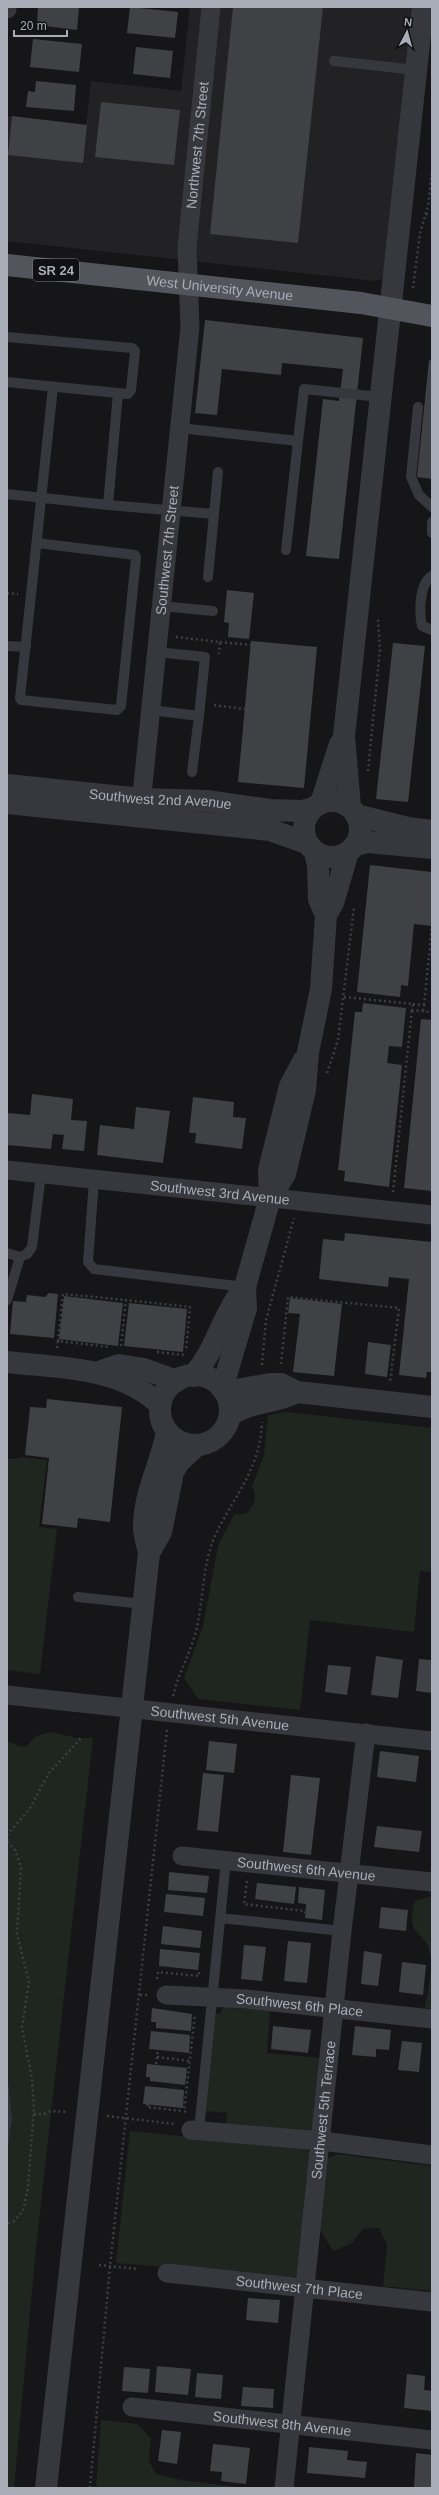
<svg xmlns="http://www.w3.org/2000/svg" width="439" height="2495" font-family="Arial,sans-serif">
<rect width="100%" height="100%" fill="#161618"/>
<path fill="#222225" d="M190 7H414L385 273 382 279 376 281 7 241V116L86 125 91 81 181 91Z"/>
<path fill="#1e261f" d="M286 1412 432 1428V1572L420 1571 414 1632 310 1620 300 1710 198 1699 184 1678 203 1626 218 1546 234 1515 247 1513C254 1505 258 1496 252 1487L264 1455 268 1415Z
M21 1457 47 1460 39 1527 57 1529 40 1674 7 1670V1467L8 1459H16Z
M50 1732 78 1738H93L36 2248 14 2488H7V1741L18 1746 26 1747 36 1736Z
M432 1896V2009L425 2008C427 1992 434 1969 430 1953 425 1928 404 1938 415 1901Z
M223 2007 270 2011 267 2053 323 2058 316 2134 226 2125 227 2113 204 2111 213 2014H220Z
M130 2131 307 2149 310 2153 298 2275 293 2277 116 2263Z
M337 2154 432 2166V2291L383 2286 387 2245 379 2228 363 2229 352 2243 333 2251 319 2228 328 2158Z
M101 2420 137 2424 151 2438 149 2461 156 2474 181 2480 244 2488H96Z"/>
<path fill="#2c353c" d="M7 2071 12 2118 7 2155Z"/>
<path fill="#404145" d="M38 7H79L77 30 37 25Z
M130 7 178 12 175 38 127 33Z
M233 7H323L298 243 210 234Z
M33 39 82 44 79 72 30 67Z
M136 47 173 51 170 78 133 74Z
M36 81 76 85 74 111 26 107 28 91 35 92Z
M101 102 180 110 174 165 95 157Z
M12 116 87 125 83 163 8 155Z
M205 320 363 338 339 559 306 556 323 399 339 401 343 369 282 363 281 375 222 369 217 415 195 413Z
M429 360 432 361V479L417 477Z
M227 590 254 593 249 639 228 637 229 623 224 622Z
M251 641 317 647 304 788 238 782Z
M393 643 425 646 408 802 376 799Z
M370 865 432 872V926L414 924 408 986 401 985 400 997 357 992Z
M363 1003 406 1008 402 1047 389 1046 387 1063 402 1065 389 1187 344 1181 345 1171 338 1170 355 1012H362Z
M421 1019 432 1020V1191L404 1188Z
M32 1094 73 1099 71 1120 87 1121 84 1151 62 1149 64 1135 53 1134 51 1149 7 1145V1113L30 1115Z
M193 1097 234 1102 233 1117 246 1118 242 1149 195 1143 196 1133H189Z
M136 1107 170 1111 163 1163 97 1155 100 1125 134 1129Z
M345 1233 432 1242V1372H427L426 1378 399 1375 409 1279 389 1277 388 1287 319 1279 323 1239 344 1241Z
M49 1293 58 1294 54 1338 10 1334 13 1301 26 1302 27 1295 45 1297Z
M64 1296 123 1303 118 1346 59 1339Z
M290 1298 342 1304 334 1376 293 1372 300 1314 288 1313Z
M129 1303 187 1309 183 1352 124 1346Z
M368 1342 391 1345 387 1377 365 1374Z
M47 1399 122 1407 110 1522 78 1518 77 1528 42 1524 49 1458 25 1455 30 1407 46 1408Z
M376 1656 403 1660 398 1698 371 1695Z
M419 1659 432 1660V1693L416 1691Z
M328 1665 351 1667 347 1695 325 1692Z
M209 1741 237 1744 234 1773 206 1770Z
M380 1751 419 1756 416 1782 377 1777Z
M203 1773 224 1775 218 1832 197 1830Z
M291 1775 320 1778 311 1855 283 1852Z
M377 1826 422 1831 419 1852 374 1847Z
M169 1872 209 1876 207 1893 168 1890Z
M257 1883 296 1887 294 1904 255 1899Z
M299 1887 325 1890 322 1920 305 1918 306 1904 298 1903Z
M166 1894 205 1898 203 1916 164 1912Z
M381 1907 408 1910 406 1931 379 1928Z
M163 1926 202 1931 200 1948 161 1944Z
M288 1941 311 1943 307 1983 284 1981Z
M244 1945 266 1947 262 1981 241 1979Z
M160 1949 200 1953 198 1970 159 1966Z
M364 1951 382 1954 378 1986 361 1984Z
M402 1962 426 1965 423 1995 399 1992Z
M152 2008 192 2014 191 2031 156 2028V2022H151Z
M273 2026 311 2030 308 2053 271 2049Z
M355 2026 391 2030 389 2050 376 2049V2057L352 2055Z
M151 2031 190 2035 189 2053 149 2049Z
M402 2041 422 2043 419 2072 398 2070Z
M147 2064 187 2068 185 2085 150 2081V2077H146Z
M145 2086 184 2090 183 2108 143 2104Z
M248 2298 280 2300 278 2323 246 2320Z
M157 2366 191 2369 188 2395 155 2392Z
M124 2367 150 2369 148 2393 122 2391Z
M197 2373 223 2375 221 2399 195 2397Z
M407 2374 425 2376 424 2390 432 2391V2411L404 2408Z
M243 2387 274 2389 273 2408 241 2406Z
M162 2430 181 2432 177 2464 158 2461Z
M213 2444 250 2448 246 2484 221 2481 222 2472 210 2471Z
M309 2447 348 2451 347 2460 367 2462 365 2478 307 2473Z
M416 2453 432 2455V2488H414Z"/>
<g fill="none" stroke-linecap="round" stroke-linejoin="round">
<path stroke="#3d3f44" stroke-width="2.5" stroke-dasharray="2 3" stroke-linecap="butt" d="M426 214 432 215
M413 288 420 233 428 206 432 170
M7 593 18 594
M176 637 220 642 219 654
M220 642 251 645
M214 705 245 709
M368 771 380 649 378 619
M344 997 413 1004 412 1010 432 1012
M413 1004 424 1005 423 1011
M424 1005 432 926
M327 1073 338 1040 354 907
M393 1192 412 1010
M58 1341 63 1294 126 1300
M121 1346 126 1300 190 1307 186 1351
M57 1348 58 1341 110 1347
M157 1352 184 1355
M281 1364 288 1297 399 1308 390 1383
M262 1365 266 1320 294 1218
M173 1696C179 1671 192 1650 197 1627 203 1599 203 1565 214 1538 233 1496 260 1471 262 1422
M7 1835 29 1810 49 1773 82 1737
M7 1842 15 1850 21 1867 17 1934 29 1982 22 2027 32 2079 34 2108 28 2187 23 2211 14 2221 7 2224
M247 1881 244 1904 305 1911V1913
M157 1979 158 1972 199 1976V1972
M140 1995H150
M157 2057 189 2061
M156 2064 158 2050
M148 2104 147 2107 182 2111
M186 2112 184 2111 195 2014
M34 2114H44L51 2111 68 2112
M107 2116 175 2124
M99 2265 138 2269
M90 2488 110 2266 167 1730"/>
<path stroke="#37383d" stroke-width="10" d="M334 61 416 70
M7 337 132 348 135 351 131 390 128 394 7 382
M118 393 108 505 214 514 208 577
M418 407 411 477 419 495 432 507
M180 428 298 441 286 550
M298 441 304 389 380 397
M7 494 108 505
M214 514 218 472
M432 522V533
M37 543 135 555 136 558 121 706 117 710 21 700 20 698 53 387
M432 576C419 583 419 613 422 626L432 630
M161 606 213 611
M7 646 26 647
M157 652 205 657 199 716
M151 710 199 716 192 772
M94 1180 88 1262 94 1269 245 1287
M7 1253 20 1257 27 1254 32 1247 41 1174
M7 1300 20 1257
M78 1597 143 1604
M220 1918 342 1931
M199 2130 226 1860"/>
<g stroke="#37383d" stroke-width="19">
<path d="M7 9V7"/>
<path id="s1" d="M140 814 190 327 187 248 211 7"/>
<path id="s2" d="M7 1170 432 1215"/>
<path id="s3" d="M7 1695 432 1741"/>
<path id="s4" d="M182 1856 432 1882"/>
<path id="s5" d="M166 1995 246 1999 432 2019"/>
<path d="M191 2130 322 2141 432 2155"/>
<path id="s6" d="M167 2273 432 2302"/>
<path id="s7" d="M132 2407 432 2440"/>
<path id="s8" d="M284 2488 342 1931 366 1733"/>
</g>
<g stroke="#37383d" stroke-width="22">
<path id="s9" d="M7 785 142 799 207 801 270 810 302 811 313 808"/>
<circle cx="332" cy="829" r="28"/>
<path d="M7 803 270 830 307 843"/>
<path d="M321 803 340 744"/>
<path d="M350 807 344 736 423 7"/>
<path d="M356 815 408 828 432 831"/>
<path d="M355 845 368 842 432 848"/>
<path d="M326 915 333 903 348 852"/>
<path d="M270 1198 269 1170 290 1086 304 1060"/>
<path d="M7 1362C59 1368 120 1366 160 1405"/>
<path d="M99 1372 119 1365 144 1369 177 1381"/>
<circle cx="195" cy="1410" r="35"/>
<path d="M193 1376C218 1347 221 1317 243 1289"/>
<path d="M222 1389 246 1308 245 1287 270 1198 285 1174 305 1090 308 1052 321 989 326 915 319 899 318 865 315 852"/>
<path d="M225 1392 270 1384H281L297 1392 432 1407"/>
<path d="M230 1415C254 1400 274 1404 297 1392"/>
<path d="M149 1553 161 1532 173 1472 179 1462 196 1446"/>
<path d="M46 2488 149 1553C147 1545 145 1537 144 1529 143 1495 161 1464 167 1432"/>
</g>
<path stroke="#53555c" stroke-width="22" id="s10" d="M7 265 361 303 432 316"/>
</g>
<g text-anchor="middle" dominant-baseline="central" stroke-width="3.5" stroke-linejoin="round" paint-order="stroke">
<rect fill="#111113" stroke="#7b7e86" stroke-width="1" x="33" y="259" width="46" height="22" rx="3"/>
<g font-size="13" font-weight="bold" fill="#a8adb8">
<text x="56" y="270">SR 24</text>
</g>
<g font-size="14" fill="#a8adb8" stroke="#111113">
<text stroke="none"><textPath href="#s1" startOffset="672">Northwest 7th Street</textPath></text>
<text stroke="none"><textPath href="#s10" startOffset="214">West University Avenue</textPath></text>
<text stroke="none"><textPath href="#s1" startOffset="265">Southwest 7th Street</textPath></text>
<text stroke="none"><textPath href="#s9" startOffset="154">Southwest 2nd Avenue</textPath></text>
<text stroke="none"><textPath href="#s2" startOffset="214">Southwest 3rd Avenue</textPath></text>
<text stroke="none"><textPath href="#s3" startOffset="214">Southwest 5th Avenue</textPath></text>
<text stroke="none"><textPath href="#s4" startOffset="125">Southwest 6th Avenue</textPath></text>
<text stroke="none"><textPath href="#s5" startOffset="134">Southwest 6th Place</textPath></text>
<text stroke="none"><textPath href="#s8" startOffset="380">Southwest 5th Terrace</textPath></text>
<text stroke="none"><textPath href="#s6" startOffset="133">Southwest 7th Place</textPath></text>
<text stroke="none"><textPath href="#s7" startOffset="151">Southwest 8th Avenue</textPath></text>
</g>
</g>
<rect width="439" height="2495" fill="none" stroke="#a8adb8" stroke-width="16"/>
<g transform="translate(407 32) rotate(6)" stroke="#111113" stroke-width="3" paint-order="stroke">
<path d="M0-3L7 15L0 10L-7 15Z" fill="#a8adb8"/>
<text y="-6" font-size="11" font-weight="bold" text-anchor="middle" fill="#a8adb8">N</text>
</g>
<path d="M14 30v6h53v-6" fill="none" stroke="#a8adb8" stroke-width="2"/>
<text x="20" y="30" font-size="12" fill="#a8adb8" stroke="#111113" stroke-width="3" paint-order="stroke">20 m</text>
</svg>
